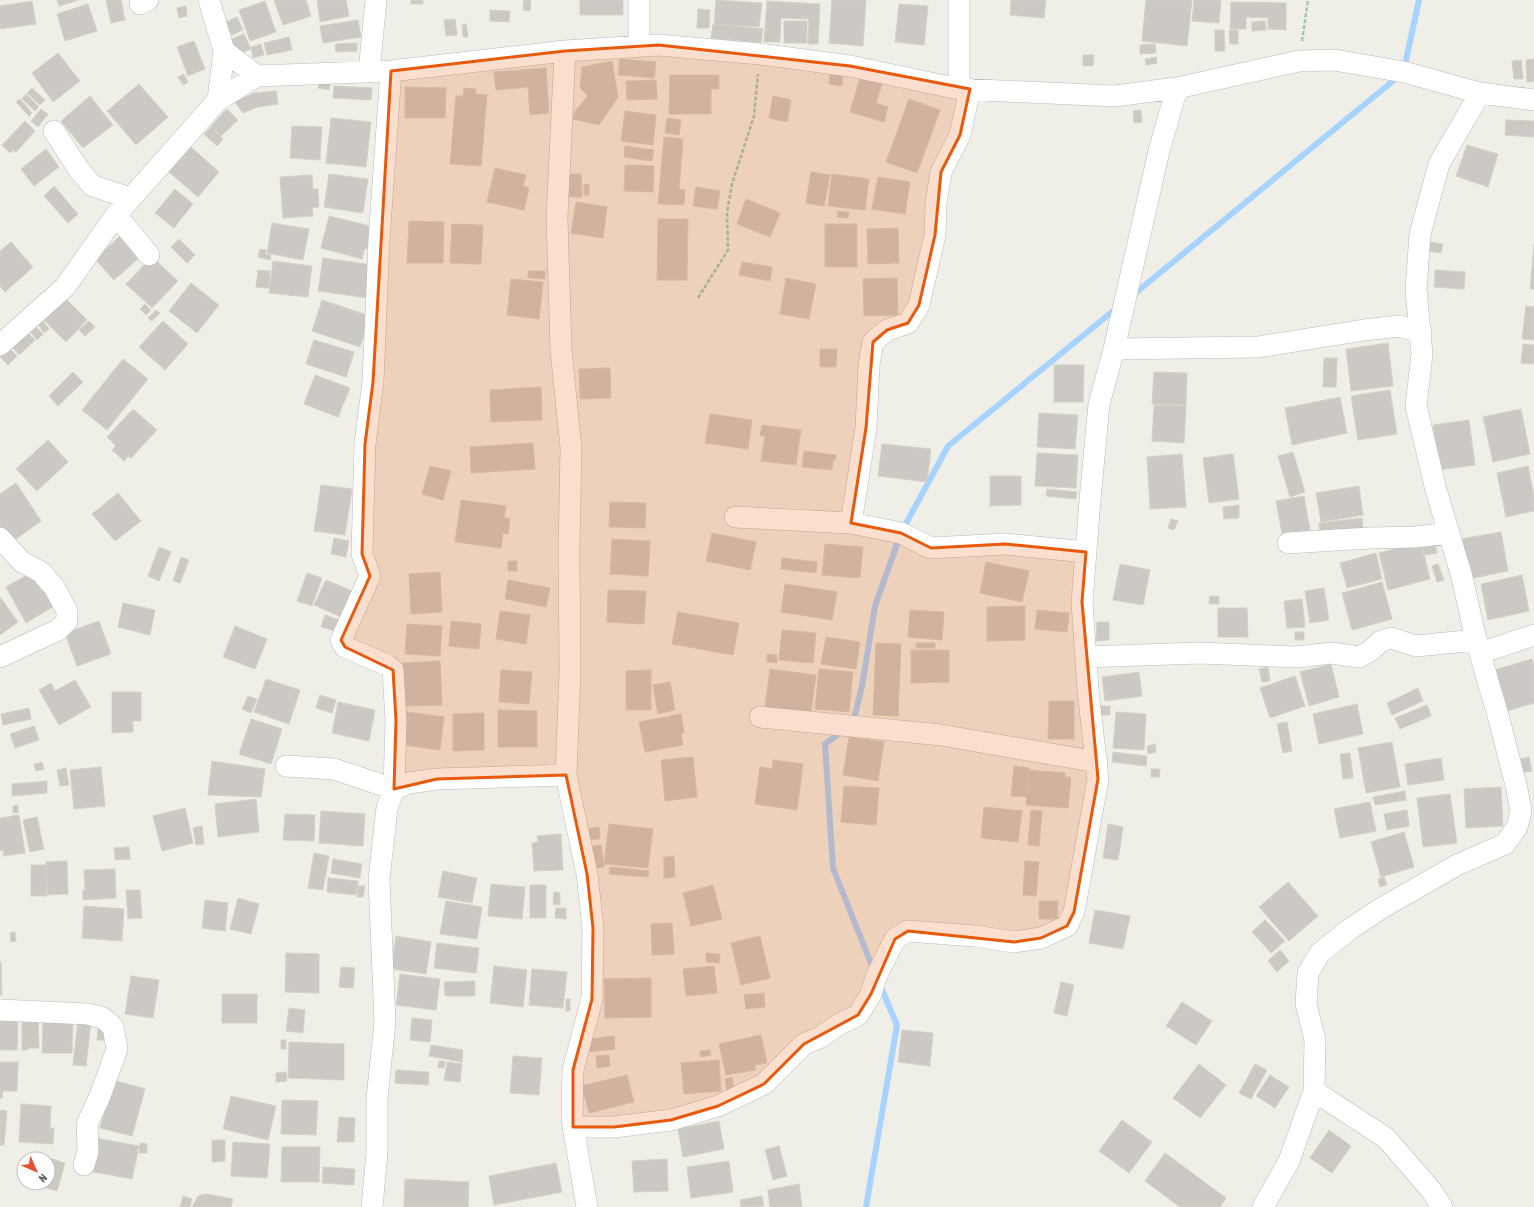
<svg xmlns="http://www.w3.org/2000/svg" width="1534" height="1207" font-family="'Asap Condensed',sans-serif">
<rect width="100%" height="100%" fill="#f0efe7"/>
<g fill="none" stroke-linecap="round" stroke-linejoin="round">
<path stroke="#a8d3ff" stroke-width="6" d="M1404 69 1419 0
M1133 295 1399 76
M853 723 862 686 875 606 901 533 948 446 1118 307
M842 731 825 744 833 868 874 971
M866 1207 897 1025 880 985"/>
</g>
<path fill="#ccc9c4" stroke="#d5d1c5" d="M57 0H79L59 6Z
M106 0H121L125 20 111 23Z
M274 0H306L311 16 283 25Z
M317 0H346L349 16 320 22Z
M411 0H423V4H411Z
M524 0H531L530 11 523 10Z
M580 0H623V15H580Z
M716 0 762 3 759 27 714 24Z
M832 0H866L863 46 829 43Z
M1011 0H1046L1044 18 1010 15Z
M1146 0H1192L1187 46 1142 41Z
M1194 0H1221L1219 23 1192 21Z
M32 1 36 24 0 29V6Z
M265 1 276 32 250 41 239 10Z
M767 1 820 4 818 44H808L809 19 781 18 780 42H764Z
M1231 2 1286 3V30L1268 29V18L1246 17V29H1230Z
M88 4 97 31 65 41 57 14Z
M899 4 928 6 924 45 895 42Z
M186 6 187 16 179 18 177 8Z
M698 9 710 10 709 28H697Z
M490 10 510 11 509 22 490 21Z
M237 17 243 30 232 35 226 22Z
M455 19 457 35 446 36 444 20Z
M358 20 361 37 323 43 320 26Z
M784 21H807V43H784Z
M1265 21 1266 30 1252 31V22Z
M466 24 468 37H463L462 25Z
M713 24 763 29 761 43 711 38Z
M1215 30H1224L1225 51H1215Z
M1229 30H1238V44H1230Z
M244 34 251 49 235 56 228 41Z
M289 37 292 50 267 55 264 43Z
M194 41 205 69 188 76 177 47Z
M357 43V51L336 52 335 44Z
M261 44 264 55 253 58 251 47Z
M1155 44 1156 53 1140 54V45Z
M58 53 80 81 53 102 32 73Z
M1083 55H1094L1093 66H1083Z
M1156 57 1157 63 1146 65 1145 59Z
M620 59 656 62 654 78 618 75Z
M1534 59V81L1527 82 1526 60Z
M1521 60 1523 79H1514L1512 61Z
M612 61 618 97 599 125 573 119 575 111 588 96 580 88 582 67Z
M546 68 549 113 530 115 528 87 496 90 494 72Z
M830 73 843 75 842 86 829 84Z
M184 74 188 82 183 85 178 77Z
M670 75H719V89H711V114H669Z
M320 78 331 81 329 90 318 88Z
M860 78 882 84 876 103 888 107 884 122 850 112Z
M656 80 657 99 627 100 626 81Z
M139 84 168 117 136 145 107 111Z
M334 86 372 88 371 100 333 98Z
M405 87 446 88 445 118H405Z
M32 88 45 100 40 105 27 93Z
M464 88 476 89V94L487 95 481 166 450 164 456 96H463Z
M276 91 278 104 258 107 243 113 235 102 254 93Z
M26 94 39 107 35 111 22 99Z
M90 96 113 125 83 148 61 121Z
M773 96 791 100 787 122 769 118Z
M20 99 32 113 29 116 16 102Z
M909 99 940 110 917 173 886 162Z
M41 109 48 114 38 127 31 121Z
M227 109 238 120 221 136 211 126Z
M1141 110 1142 122 1134 123 1133 111Z
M625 111 656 115 653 145 621 141Z
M331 118 371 122 366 167 326 163Z
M667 118 681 120 679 135 665 133Z
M1506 120 1534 121V137L1505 135Z
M25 121 35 131 16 152 13 150 10 153 2 145Z
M292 126 322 127 320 160 290 158Z
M211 127 223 139 217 146 204 134Z
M664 137 683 139 679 189 685 190 684 205 658 204Z
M1467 145 1498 154 1488 187 1456 176Z
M625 146 654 150 652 161 624 157Z
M191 147 219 172 198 197 169 172Z
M46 149 59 167 34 186 21 169Z
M625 165 654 166 653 192 624 191Z
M495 168 526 175 523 186 529 188 524 210 487 202Z
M811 172 830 175 824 206 806 203Z
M329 174 368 179 363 213 324 207Z
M569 174H581L582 197H569Z
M832 174 869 179 865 210 828 206Z
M312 175 313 189H318L319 207 312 208 313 216 283 218 280 177Z
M878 177 910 182 905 214 872 209Z
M584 184 589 185V195H584Z
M54 186 78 214 68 223 44 196Z
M696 187 720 191 717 209 693 206Z
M175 189 193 204 174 228 155 213Z
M746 199 780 213 770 237 737 224Z
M576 202 607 207 603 238 571 233Z
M838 211 849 212 848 218 837 217Z
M329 216 370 226 368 235 372 236 368 249 365 248 362 259 321 248Z
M658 219H688L687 280H657Z
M409 221 444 222 443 263H407Z
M272 223 309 229 303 260 267 253Z
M452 224 483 225 481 264 450 263Z
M825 224H857V267H825Z
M898 228 899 263 868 264 867 229Z
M120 236 140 257 114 280 95 259Z
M179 239 195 255 187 263 171 247Z
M11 242 33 267 5 292 0 286V251Z
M1428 242 1443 244 1441 253 1427 251Z
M1534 244V289H1530Z
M260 249 266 250 265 254 271 255 270 260 258 257Z
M152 257 178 281 152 308 126 284Z
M323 258 373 265 368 298 318 291Z
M273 261 312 266 308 297 269 293Z
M742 262 772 267 770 281 739 275Z
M258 270 270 271 269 288 256 287Z
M1435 270 1465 272 1464 289 1434 287Z
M528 271H545V279L528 278Z
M786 278 816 284 809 319 780 314Z
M897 278 898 315 864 316 863 279Z
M511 279 543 282 539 319 507 315Z
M191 283 219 305 197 333 169 311Z
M64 297 87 320 66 342 43 319Z
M322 300 370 316 360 347 312 331Z
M145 304 151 310 146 315 140 309Z
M1526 306 1534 307V340L1522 339Z
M156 310 160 313 152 321 148 318Z
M41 318 49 329 44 333 36 321Z
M89 321 95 327 85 336 79 330Z
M163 321 188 344 165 370 139 347Z
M35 326 43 334 37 340 30 331Z
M26 331 35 340 19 355 11 345Z
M314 340 354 352 346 377 306 364Z
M1388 343 1393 386 1351 391 1346 349Z
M1523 344 1534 345V364L1521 363Z
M9 348 17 356 8 365 0 357Z
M820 349H837L836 367H820Z
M1324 358H1337L1336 387H1323Z
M123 359 148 379 107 430 82 410Z
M1054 365H1084L1083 402H1054Z
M610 368 611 398 580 399 579 369Z
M73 372 83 382 58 406 49 396Z
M1154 372 1187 373 1186 405 1152 404Z
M315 375 350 388 338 417 304 404Z
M541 387 542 420 491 422 490 390Z
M1390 390 1397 434 1358 440 1351 396Z
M1340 397 1347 433 1292 445 1285 408Z
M1154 405 1186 406 1184 443 1152 441Z
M133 409 157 430 131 458 128 456 124 461 112 450 116 446 107 437Z
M1521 409 1530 454 1493 462 1483 417Z
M1039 413 1078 415 1075 449 1037 447Z
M710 414 752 420 748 449 705 443Z
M1469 420 1475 465 1438 470 1433 425Z
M762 425 801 430 796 465 761 461 765 436H760Z
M48 440 68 462 37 491 16 469Z
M533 443 535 469 471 473 470 447Z
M882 444 931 449 927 482 878 476Z
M804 451 836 455 835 461 833 460 832 470 802 467Z
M1293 452 1305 492 1290 497 1278 456Z
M1037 453 1078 455 1076 488 1035 486Z
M1182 454 1186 507 1150 509 1147 457Z
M1233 454 1239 499 1209 503 1203 458Z
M430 466 451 471 443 500 422 494Z
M1528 466 1534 496V511L1506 517 1497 473Z
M990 476H1021V505L990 506Z
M16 483 41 521 9 544 0 531V494Z
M321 485 352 489 345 535 314 531Z
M1359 486 1363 515 1321 522 1316 493Z
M1047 489 1077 492 1076 499 1046 496Z
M118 493 141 521 115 541 92 514Z
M1304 496 1310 530 1282 534 1276 501Z
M461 500 506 506 504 518 510 519 508 534 503 533 501 548 455 542Z
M610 502 646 503 645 528 609 527Z
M1239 505V518L1224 519 1223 507Z
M1362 518 1363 529 1320 534 1319 523Z
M1171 519 1178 521 1174 530 1168 528Z
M1501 532 1508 571 1468 579 1461 539Z
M712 533 756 542 750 570 706 561Z
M334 538 349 541 346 557 331 554Z
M612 539 650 541 648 576 610 574Z
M1434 540 1437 553 1425 555 1422 543Z
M1421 542 1430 579 1388 590 1379 553Z
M825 544 863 547 860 578 822 575Z
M159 547 171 552 159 581 148 576Z
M1376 553 1382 579 1347 588 1340 563Z
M181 557 189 560 180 583 173 581Z
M782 558 817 562 816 573 781 569Z
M508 561H517V571H508Z
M986 562 1029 571 1022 602 980 593Z
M1120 564 1150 570 1143 605 1113 600Z
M1438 564 1444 580 1437 582 1432 566Z
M34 571 54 606 26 623 6 587Z
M440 572 442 612 411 614 409 574Z
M307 573 322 578 312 606 297 601Z
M1522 575 1529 611 1488 620 1481 584Z
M326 580 352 591 341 617 314 605Z
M508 580 550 588 546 607 505 599Z
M1382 582 1392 619 1352 630 1342 593Z
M785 584 837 592 832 620 781 612Z
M1324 588 1329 620 1310 623 1305 591Z
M608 590 646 591 644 624 607 622Z
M1210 596H1219V604H1209Z
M0 597 18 622 0 635Z
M1302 599 1305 627 1287 628 1284 601Z
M123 603 155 610 150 635 118 627Z
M1025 606V640L987 641V607Z
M1218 608H1247L1248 637H1218Z
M910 610 944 612 942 640 908 637Z
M1037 610 1069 613 1067 632 1035 629Z
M500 611 530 615 526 644 496 639Z
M678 612 739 623 733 655 672 644Z
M325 615 339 620 335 631 321 627Z
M99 621 111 654 77 666 65 633Z
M451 621 481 624 479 649 449 646Z
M1097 622H1109V640L1096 641Z
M407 624 442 626 440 656 405 654Z
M235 626 267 639 255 669 223 657Z
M782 630 816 633 813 663 779 660Z
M1295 632H1304V640H1295Z
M826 637 860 642 856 669 821 664Z
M876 643 901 644 898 716 873 715Z
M916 643H935V648H916Z
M911 650H949V682L911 683Z
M767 654 777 655V663L767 662Z
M1532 659 1534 666V703L1504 712 1491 671Z
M440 661 442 705 404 706 402 663Z
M1331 664 1339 697 1309 706 1300 672Z
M1268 667 1270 681 1262 682 1259 669Z
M770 669 816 675 811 712 765 707Z
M819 669 853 672 849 712 815 709Z
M501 670 532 672 529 704 499 702Z
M651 670V710H626V671Z
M1139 672 1142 696 1105 701 1102 677Z
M1295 676 1305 706 1270 718 1260 688Z
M266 679 300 690 289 724 254 712Z
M75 680 91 707 59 725 39 690 51 683 55 691Z
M670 682 675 710 658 714 653 685Z
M1418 688 1423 701 1392 715 1387 703Z
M112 692H141V721H133V732L112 733Z
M320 695 336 700 332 713 316 708Z
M248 696 257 699 251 713 242 709Z
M1049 701H1074V739H1048Z
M338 702 375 710 369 741 332 733Z
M1357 704 1363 734 1319 744 1313 714Z
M1427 705 1431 716 1400 729 1395 718Z
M1098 706H1110V715H1098Z
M29 708 31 719 3 725 1 714Z
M498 710 537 711V747H498Z
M407 712 444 717 440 750 403 745Z
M1116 712 1146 714 1144 750 1113 748Z
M484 713V750L453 751V714Z
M681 714 684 733 681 734 683 745 645 752 639 722Z
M251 719 282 729 271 764 239 754Z
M1287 722 1292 751 1283 753 1277 724Z
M34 726 39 740 15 748 10 734Z
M849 737 884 742 878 781 843 775Z
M1392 742 1400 787 1366 793 1358 748Z
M1155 744 1156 752 1148 754 1147 746Z
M1113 752 1147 756 1146 766 1112 762Z
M1350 753 1353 778 1343 779 1340 754Z
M693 757 697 797 665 801 661 760Z
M1529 757 1532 771 1518 773 1516 760Z
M1441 758 1444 780 1408 785 1405 764Z
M773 760 803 764 797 810 755 804 760 767 772 769Z
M212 761 265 769 261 797 208 795Z
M42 762 44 769 36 771 34 764Z
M1014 766 1029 768 1026 797 1011 796Z
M101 767 105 806 74 809 70 770Z
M66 768 69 785 60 786 57 770Z
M1151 769H1160L1159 777H1151Z
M1029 770 1065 773V777H1071L1068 808 1026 805Z
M47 781V793L12 796V784Z
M844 786 879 788 876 825 841 822Z
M1501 787 1503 826 1466 828 1464 789Z
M1405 791 1406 800 1375 805 1373 797Z
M1450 794 1457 843 1423 847 1417 798Z
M256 799 259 832 218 837 215 804Z
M1370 802 1376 831 1340 838 1334 809Z
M18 805V813H13V806Z
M984 807 1022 811 1018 842 981 838Z
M185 808 193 843 162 851 153 816Z
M1031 810 1042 811 1039 846 1028 845Z
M1407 810 1409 826 1387 830 1384 814Z
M321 811 365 814 363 846 319 843Z
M285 814 315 815 314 841 283 840Z
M19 815 25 853 4 856 3 850 0 851V818Z
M37 817 44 849 30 852 23 820Z
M609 824 653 829 648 868 604 864Z
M1108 824 1123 827 1118 860 1103 858Z
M202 826 204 844 196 845 193 828Z
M599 827 600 839 586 840 585 829Z
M1404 832 1414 867 1381 877 1371 842Z
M561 834 563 870 534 871 532 843 538 842 537 836Z
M601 845 604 867 592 869 589 847Z
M129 847 130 859 115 860 114 848Z
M314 853 329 856 323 890 308 888Z
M674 856 675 877 664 878V857Z
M333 859 362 864 360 878 331 873Z
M67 861 68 894 47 895 46 862Z
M1025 861 1039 862 1036 896 1023 895Z
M31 865H46V896H31Z
M610 867 649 871 648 877 609 874Z
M115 869 116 898 83 900V890H85L84 870Z
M443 871 477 878 472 903 438 897Z
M1384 877 1387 885 1380 887 1378 879Z
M328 878 358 881 356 895 327 892Z
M1288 882 1318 916 1289 941 1259 907Z
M491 884 525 887 522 919 488 916Z
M530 885H546V918H530Z
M713 885 722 919 691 926 683 893Z
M358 886H365L363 897H357Z
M126 890H140L142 918 128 919Z
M554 892 560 893V905L553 904Z
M238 898 259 904 251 934 230 929Z
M205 900 228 903 225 931 202 928Z
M446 901 482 907 477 939 440 934Z
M1039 901H1058L1057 919H1039Z
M84 906 124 909 122 941 82 938Z
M556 908H566V919L555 918Z
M1095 910 1130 916 1123 949 1089 943Z
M1265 920 1285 941 1271 953 1252 932Z
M672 923 674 954 652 955 651 924Z
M15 932 16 941 11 942 10 933Z
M396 936 431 942 426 974 391 969Z
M760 936 770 978 741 985 731 943Z
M437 943 479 948 476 973 434 968Z
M1280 950 1289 961 1277 972 1268 961Z
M286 953 319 954V993L285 992Z
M706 953 720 954 719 963 706 962Z
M0 962H1L2 995H0Z
M494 966 527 970 523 1007 490 1003Z
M714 966 717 993 686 996 683 969Z
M341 967 355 968 353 988 339 987Z
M532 969 567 972 563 1008 529 1005Z
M400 974 440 979 436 1010 396 1005Z
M131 976 159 980 153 1018 125 1014Z
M651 978V1017L605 1018 604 979Z
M475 981V996H445L444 982Z
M1061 982 1074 985 1067 1016 1054 1013Z
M764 993 765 1007 746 1009 744 995Z
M222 994H257V1023H222Z
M566 999H570V1011H566Z
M1182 1002 1212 1021 1196 1045 1166 1026Z
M289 1008 305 1010 303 1033 286 1031Z
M22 1017H38L39 1048H28V1050H22Z
M43 1018 73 1019 72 1053H42Z
M412 1018 432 1020 430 1042 410 1040Z
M0 1020 18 1021 17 1050H0Z
M78 1020 91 1021 86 1066 73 1065Z
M98 1029 105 1030 104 1040H97Z
M902 1030 933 1033 930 1066 898 1062Z
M761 1035 767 1063 755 1065 756 1070 726 1075 719 1044Z
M614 1036 615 1049 589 1052 588 1039Z
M281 1040H286V1049H281Z
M289 1042 344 1044V1080L288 1078Z
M431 1045 463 1050 462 1062 429 1056Z
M710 1050 711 1055 701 1057 700 1051Z
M609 1055 610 1066 597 1068 596 1056Z
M513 1056 542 1058 539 1095 510 1093Z
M719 1060 721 1091 684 1094 681 1063Z
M439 1061H445L444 1068H438Z
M0 1062H18L17 1091H3L2 1098H0Z
M447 1062 462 1064 460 1082 444 1080Z
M1199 1064 1226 1085 1200 1118 1173 1098Z
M1255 1064 1267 1070 1251 1099 1239 1093Z
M396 1070 429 1072 428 1085 395 1083Z
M286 1072 287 1081 276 1082V1073Z
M627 1075 634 1102 589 1113 582 1086Z
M1270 1075 1289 1087 1275 1108 1256 1096Z
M732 1077 734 1089 727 1091 725 1079Z
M113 1080 145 1089 132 1136 100 1128Z
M231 1096 276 1106 268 1140 223 1129Z
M282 1100 318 1101 316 1135 281 1134Z
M21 1104 51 1106 50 1128H54L53 1144 19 1142Z
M0 1110 7 1111 4 1145H0Z
M339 1117 355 1118 354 1142H337Z
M1122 1120 1152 1142 1129 1173 1099 1151Z
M719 1121 724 1149 683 1157 678 1129Z
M1329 1130 1351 1146 1332 1173 1310 1158Z
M95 1138 139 1146 132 1179 88 1171Z
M212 1140H225V1161L212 1162Z
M233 1142 270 1144 267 1178 231 1176Z
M140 1143 147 1144V1153H139Z
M779 1146 787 1176 773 1180 765 1150Z
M282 1147H320L319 1182H281Z
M33 1153 65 1163 57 1191 31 1183H48V1159H31Z
M1165 1153 1226 1198 1220 1207H1180L1145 1181Z
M667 1159 668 1191 634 1192 632 1161Z
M729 1161 733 1192 691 1198 687 1167Z
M556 1163 562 1192 494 1205 489 1176Z
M323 1167 355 1169 354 1185 322 1183Z
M405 1179 469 1182 468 1207H404Z
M799 1184 802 1207H770L768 1190Z
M207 1194 233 1199 231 1207H192L198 1196Z
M183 1196 192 1199 190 1207H180Z
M762 1196 764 1206 741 1207 740 1200Z"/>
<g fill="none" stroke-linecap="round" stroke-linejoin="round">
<g stroke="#b7b9bd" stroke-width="22">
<path id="street" d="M209 0 224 51 257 76 391 71 565 51 659 45 760 54 850 66 959 89
M959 0V89L1114 96 1177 88 1299 61 1334 60 1404 72 1480 93 1534 100
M140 4 148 0
M639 46V0
M565 51 557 217 561 350 571 448 569 550 570 671 566 775 587 874 593 928 592 999 573 1070 572 1120 587 1207
M369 72 376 0
M218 100 224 51
M54 131 79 170 93 186 130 198
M116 215 149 255
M0 345 65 287 116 215 218 100 257 76
M1114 349 1159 151 1177 88
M735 517 851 523 901 533 931 548 1005 544 1086 552
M851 523 866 428 869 365 873 342 887 330 908 323 919 305 935 235 936 203 941 172 960 135 970 89
M0 538 22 562 41 572 54 587 67 611V621L58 630 0 657
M1288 543 1370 538 1415 537 1449 533
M1480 653 1534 635
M1086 657 1199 653 1297 657 1331 653 1359 657 1370 651 1381 641 1391 638 1416 646 1476 640
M760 717 941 735 1097 762
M286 766 334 769 394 789 396 720 393 670 387 665 345 647 341 640 370 576 362 554 365 444 373 382 379 240 391 71
M0 1010 88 1014 103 1018 113 1027 117 1049 100 1096 87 1124 88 1152 84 1165
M1314 1091 1386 1138 1431 1190 1442 1207
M573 1127H614L671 1120 718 1106 764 1084 804 1044 819 1038 838 1025 858 1015 871 994 876 977 895 939 908 931 975 936 1014 942 1041 938 1067 926 1074 912 1098 779 1088 690 1082 602 1090 500 1099 404 1114 349 1258 347 1364 330 1399 326 1421 332
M372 1207 377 1152V1098L385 1022 379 879 387 808 394 789 409 783 437 779 566 775
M1263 1207 1289 1161 1314 1091 1315 1040 1306 1004 1308 973 1320 953 1350 929 1380 909 1457 865 1505 844 1517 827 1521 811 1517 789 1499 719 1476 640 1462 577 1436 490 1416 406 1422 354 1416 290 1420 234 1439 164 1480 93"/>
</g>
<path stroke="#9dc8ac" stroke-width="2.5" stroke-dasharray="4 2" stroke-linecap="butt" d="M1302 41 1308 0
M698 298 728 250 727 213 732 184 754 116 758 74"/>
<use href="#street" stroke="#fff" stroke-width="21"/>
</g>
<path fill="#e8590c" fill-opacity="0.2" stroke="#e8590c" stroke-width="3" stroke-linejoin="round" d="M659 45 850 66 970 89 960 135 941 172 935 235 919 305 908 323 887 330 873 342 866 428 851 523 901 533 931 548 1005 544 1086 552 1082 602 1098 779 1074 912 1067 926 1041 938 1014 942 908 931 895 939 871 994 858 1015 804 1044 764 1084 718 1106 671 1120 614 1127H573V1070L592 999 593 928 587 874 566 775 437 779 394 789 396 720 393 670 345 647 341 640 370 576 362 554 365 444 373 382 391 71 565 51Z"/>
<g transform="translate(36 1171) rotate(135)"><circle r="19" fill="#ffffff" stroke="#bfc0c2"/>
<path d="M0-3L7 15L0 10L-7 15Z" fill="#ea4e33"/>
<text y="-6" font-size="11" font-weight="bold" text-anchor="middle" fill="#5e6167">N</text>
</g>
</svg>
